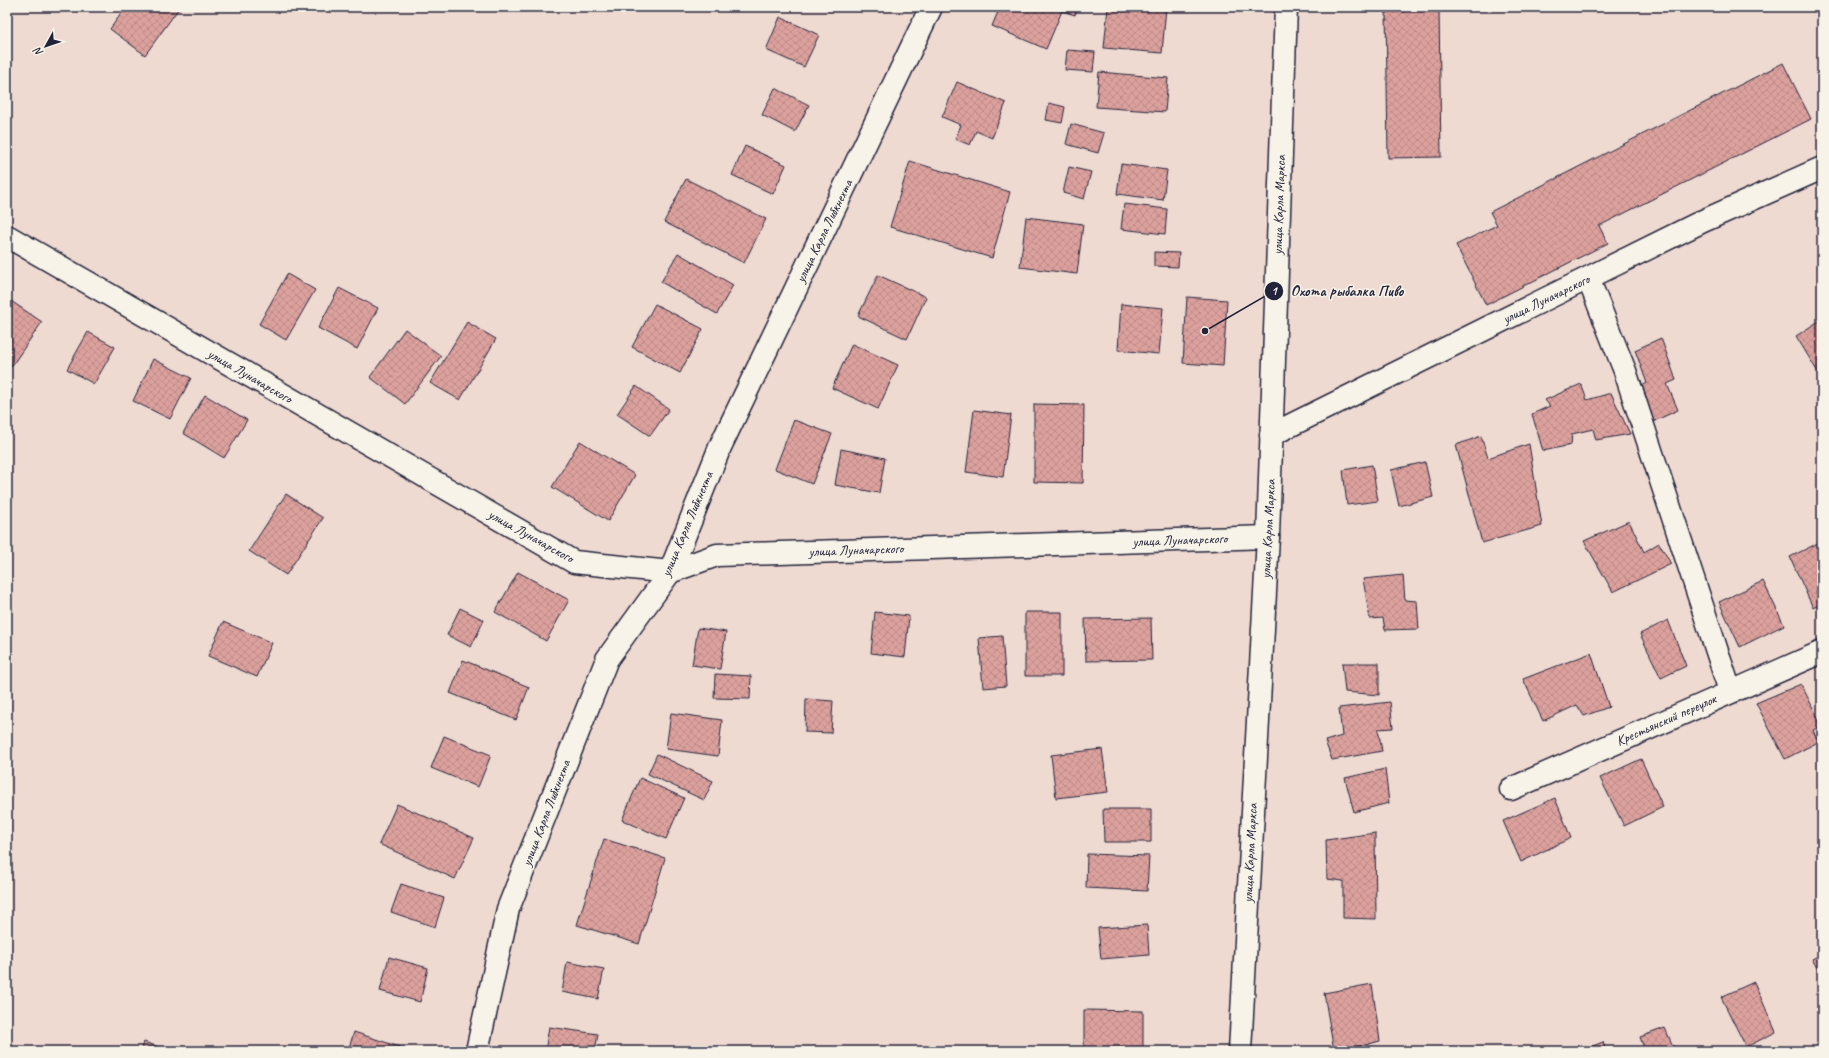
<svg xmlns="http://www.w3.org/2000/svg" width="1829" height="1058" font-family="Caveat,sans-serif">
<defs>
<pattern id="building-cross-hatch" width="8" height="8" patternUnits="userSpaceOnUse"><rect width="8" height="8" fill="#dca19d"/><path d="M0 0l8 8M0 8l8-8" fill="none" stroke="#bc8a88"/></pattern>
</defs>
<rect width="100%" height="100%" fill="#efdad2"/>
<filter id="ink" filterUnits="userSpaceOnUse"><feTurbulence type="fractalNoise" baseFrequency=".025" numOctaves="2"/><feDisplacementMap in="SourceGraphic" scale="8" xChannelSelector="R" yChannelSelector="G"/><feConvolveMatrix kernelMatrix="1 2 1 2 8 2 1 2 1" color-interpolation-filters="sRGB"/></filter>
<g filter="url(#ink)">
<path fill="url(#building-cross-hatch)" stroke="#22223b" d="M126 7H178L179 8 145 55 110 29Z
M1000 7H1078L1075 15 1062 11 1046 49 992 26Z
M1108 7H1166L1162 53 1104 48Z
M1386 7H1439L1441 157 1388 158Z
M780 17 819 35 804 67 766 50Z
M1067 50 1095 52 1093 72 1065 70Z
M1783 63 1811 119 1599 226 1608 243 1486 305 1456 245 1497 225 1490 212Z
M1099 72 1168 78 1165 112 1096 107Z
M957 82 1006 103 992 138 976 131 970 145 955 139 961 125 942 117Z
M775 88 809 105 795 132 762 115Z
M1049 103 1065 107 1062 123 1046 120Z
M1071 124 1104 133 1098 153 1066 144Z
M745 146 786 165 773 194 732 175Z
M910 161 1010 192 992 258 890 227Z
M1121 164 1167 170 1163 200 1117 194Z
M1069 167 1091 172 1084 199 1063 193Z
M686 179 766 219 744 263 664 222Z
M1124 204 1167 209 1165 234 1121 229Z
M1026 217 1083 224 1077 274 1020 267Z
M1154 252 1179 253 1178 267 1154 266Z
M678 253 733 285 717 314 661 282Z
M287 274 315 290 286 340 259 324Z
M878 275 926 297 907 339 858 316Z
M339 288 378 308 357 349 318 328Z
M1187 297 1227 300 1223 366 1183 363Z
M11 301 42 322 11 367 7 365V307Z
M655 304 703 329 680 373 632 347Z
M1121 304 1163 308 1159 354 1118 350Z
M1822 319V379L1796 336Z
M467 322 496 339 460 400 430 383Z
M405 329 441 356 405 404 370 377Z
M88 332 115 347 94 384 67 369Z
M1661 338 1676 380 1667 384 1678 410 1648 424 1637 389 1647 383 1635 350Z
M852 344 898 365 878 409 832 388Z
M153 359 191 378 170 419 133 401Z
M1581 384 1587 400 1611 393 1630 434 1596 440 1593 429 1572 434 1571 445 1543 451 1532 414 1550 406 1545 400Z
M636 386 669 409 650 436 617 414Z
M205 395 247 420 224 458 183 433Z
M1034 404 1084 405 1083 483 1034 482Z
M974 410 1011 415 1003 477 966 472Z
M794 420 832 434 812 484 775 469Z
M1481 436 1488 458 1529 444 1542 526 1482 543 1456 445Z
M580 441 635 475 608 521 552 487Z
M841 449 885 458 879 493 835 485Z
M1425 462 1433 497 1399 506 1391 470Z
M1372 465 1378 501 1347 505 1343 470Z
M286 494 323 518 286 575 249 551Z
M1629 521 1644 552 1659 543 1671 564 1613 592 1584 541Z
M1822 541V603L1813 608 1790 557Z
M518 572 569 600 546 641 495 612Z
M1403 575 1405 600 1417 601 1419 629 1385 630 1383 618 1370 619 1363 579Z
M1763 581 1784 625 1740 647 1719 602Z
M460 608 484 620 471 647 447 635Z
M875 612 909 616 905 657 871 653Z
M1025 612H1062V676H1025Z
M1151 618 1152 660 1086 661 1085 619Z
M1668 620 1686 666 1661 678 1640 634Z
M223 622 272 643 257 677 208 656Z
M698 628 726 632 720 669 692 665Z
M1002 636 1006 686 983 688 979 638Z
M1591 653 1609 707 1584 716 1577 705 1543 721 1523 679Z
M463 660 529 687 516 720 450 693Z
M1342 663H1379V695L1345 692Z
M715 674 751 676 750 699 714 698Z
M1801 684 1822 726 1813 730 1818 742 1785 759 1756 703Z
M806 699 833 701 831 733 805 732Z
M1390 702 1393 728 1378 729 1382 751 1332 760 1325 741 1342 736 1339 708Z
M671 713 722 720 718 756 666 749Z
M444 736 491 755 478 787 431 768Z
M1102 749 1108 792 1056 798 1051 755Z
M657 754 713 781 704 800 648 774Z
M1641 759 1663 807 1624 826 1600 778Z
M1385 769 1389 803 1354 812 1345 778Z
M640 778 684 798 666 839 622 820Z
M1555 798 1571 838 1521 862 1503 821Z
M397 804 474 838 455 879 379 844Z
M1103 809H1151V842H1104Z
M1375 833 1376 919 1343 918V881L1327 879 1326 840Z
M604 839 665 858 639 944 577 925Z
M1087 854 1149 856 1147 891 1086 888Z
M401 884 444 898 435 927 391 912Z
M1147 925 1149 955 1101 959 1098 928Z
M1822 954V977L1812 959Z
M389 957 428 968 420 1002 380 991Z
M567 962 604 969 598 999 562 992Z
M1754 982 1776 1032 1746 1047 1721 997Z
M1372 984 1380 1041 1343 1051H1334L1324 993Z
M1084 1010 1143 1011V1051H1084Z
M549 1027 598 1034 595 1051H545Z
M1665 1028 1675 1051H1645L1640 1037Z
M354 1032 409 1050V1051H348Z
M144 1042 171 1051H141Z
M1603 1042 1606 1051H1580Z"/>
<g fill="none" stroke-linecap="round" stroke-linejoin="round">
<g stroke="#22223b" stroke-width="25">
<path id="minor" d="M7 236 574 562 670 572 717 555 1268 537
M1588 278 1625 371 1730 691
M1271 435 1703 221 1822 168
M1511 789 1822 652
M477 1051 508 909 607 659 670 572 720 447 931 7"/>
</g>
<g stroke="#22223b" stroke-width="25">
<path id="secondary" d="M1240 1051 1268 537 1286 7"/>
</g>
<use href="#minor" stroke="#f7f3e8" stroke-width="22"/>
<use href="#secondary" stroke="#f7f3e8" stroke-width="22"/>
</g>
</g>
<g text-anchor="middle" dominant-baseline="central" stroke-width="3" stroke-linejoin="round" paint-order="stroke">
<g font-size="14" fill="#22223b" stroke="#f7f3e8">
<text transform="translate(1279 205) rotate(-88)">улица Карла Маркса</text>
<text transform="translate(824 231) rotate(-64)">улица Карла Либкнехта</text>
<text transform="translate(1546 299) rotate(-26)">улица Луначарского</text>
<text transform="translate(250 376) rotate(30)">улица Луначарского</text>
<text transform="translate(687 524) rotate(-67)">улица Карла Либкнехта</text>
<text transform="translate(1268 529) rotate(-87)">улица Карла Маркса</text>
<text transform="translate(531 536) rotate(29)">улица Луначарского</text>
<text transform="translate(1180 540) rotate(-2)">улица Луначарского</text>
<text transform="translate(856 550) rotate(-2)">улица Луначарского</text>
<text transform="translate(1666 720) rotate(-24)">Крестьянский переулок</text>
<text transform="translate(546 813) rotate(-69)">улица Карла Либкнехта</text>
<text transform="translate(1250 853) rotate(-87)">улица Карла Маркса</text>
</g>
</g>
<path fill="none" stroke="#22223b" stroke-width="1.5" d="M1205 331L1274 291"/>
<g fill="#22223b" stroke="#f7f3e8" stroke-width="1.5">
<circle cx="1205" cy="331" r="4"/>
<circle cx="1274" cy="291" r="10"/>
</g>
<g font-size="12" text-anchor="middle" font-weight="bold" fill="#fff">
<text x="1274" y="295">1</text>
</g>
<g font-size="15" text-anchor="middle" font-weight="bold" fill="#22223b" stroke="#f7f3e8" stroke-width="3" stroke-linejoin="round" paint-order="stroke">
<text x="1347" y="296">Охота рыбалка Пиво</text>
</g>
<rect width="1829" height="1058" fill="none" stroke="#f7f3e8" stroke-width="24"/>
<rect x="12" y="12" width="1805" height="1034" fill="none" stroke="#22223b" stroke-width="1.5" filter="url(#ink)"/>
<g transform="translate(46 46) rotate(230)" stroke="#f7f3e8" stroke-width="3" paint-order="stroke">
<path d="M0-3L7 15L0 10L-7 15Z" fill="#22223b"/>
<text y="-6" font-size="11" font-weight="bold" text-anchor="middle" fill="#22223b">N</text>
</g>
</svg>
